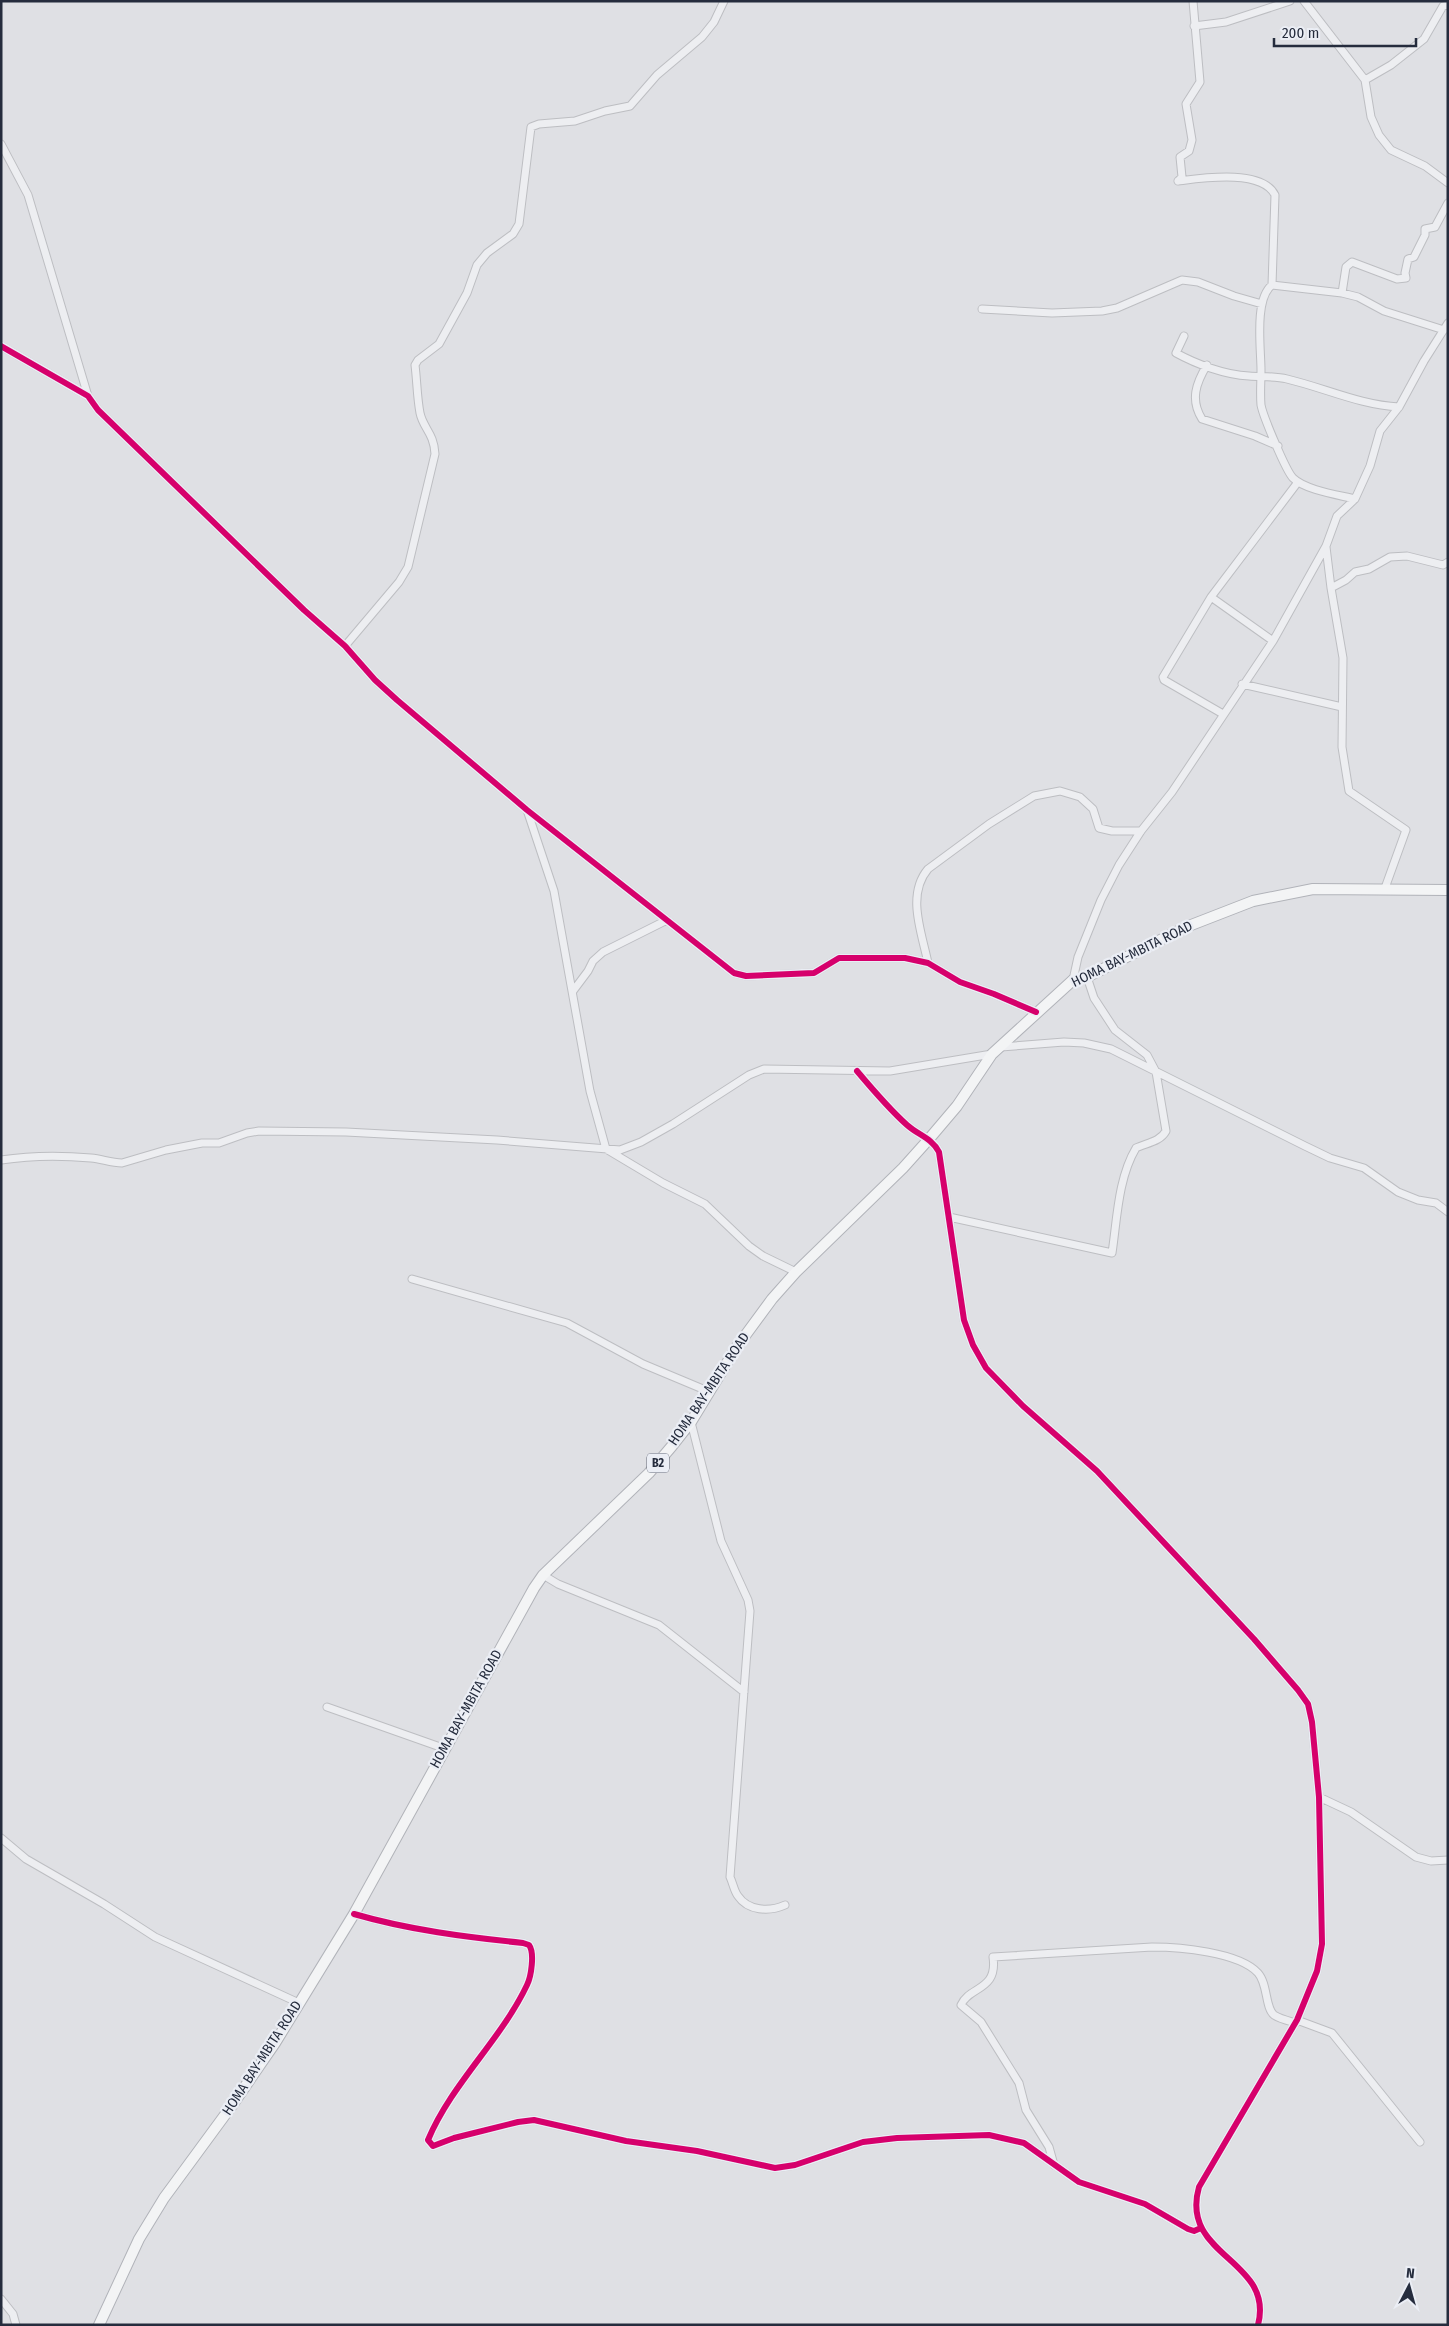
<svg xmlns="http://www.w3.org/2000/svg" width="1449" height="2326" font-family="'Fira Sans Condensed',sans-serif">
<rect width="100%" height="100%" fill="#dfe0e4"/>
<g fill="none" stroke-linecap="round" stroke-linejoin="round">
<g stroke="#bdbec2" stroke-width="9">
<path id="minor" d="M1304 1 1365 80 1371 117 1379 135 1391 150 1425 166 1448 183
M1194 26 1226 22 1290 1
M1365 80 1391 65 1424 39 1443 6 1448 5
M1 144 28 195 88 396
M1178 181C1203 178 1262 169 1275 195L1272 285
M1178 181 1182 177 1180 157 1189 151 1192 140 1186 104 1200 82 1193 1
M1342 293 1346 267 1352 262 1397 279 1406 278 1405 273 1408 259 1414 257 1425 235V229L1435 227 1448 203
M982 309 1052 313 1102 311 1117 308 1182 280 1198 282 1234 296 1262 304
M1184 336 1176 353C1196 364 1225 375 1249 376 1262 377 1275 376 1287 379 1325 388 1360 405 1399 407
M1 346 88 396 98 410 304 610 345 646 375 680 397 700 527 810 734 973 746 976 814 973 839 958H905L928 963 960 982 994 994 1036 1012
M1207 365C1196 383 1190 400 1202 419L1255 436 1278 446
M1355 499C1339 495 1305 490 1293 478 1286 471 1263 416 1261 405 1260 394 1261 381 1261 370 1261 349 1254 299 1272 285L1342 293 1358 297 1384 311 1444 330
M1326 547 1331 588 1346 580 1355 572 1369 569 1390 557 1407 556 1443 565 1448 562
M1331 588 1343 658 1342 747 1349 791 1406 830 1385 888
M1211 597 1273 641
M345 646 399 582 408 567 435 454C434 433 423 428 420 413 417 397 417 381 415 365L418 360 439 344 467 293 477 265 487 253 513 234 519 224 531 127 539 124 575 121 605 111 630 106 657 75 702 37 714 22 724 1
M1242 684 1342 707
M1223 714 1164 680 1163 677 1211 597 1298 482
M527 810 554 891 590 1091 606 1149 663 1183 705 1204 749 1246 763 1256 796 1272
M928 963C922 933 906 895 928 869L989 824 1034 796 1060 791 1080 797 1093 809 1099 828 1112 831H1141
M1073 980 1078 957 1101 900 1119 865 1141 831 1172 792 1273 641 1326 546 1337 516 1355 499 1370 466 1380 431 1399 407 1424 361 1448 323
M573 991 588 971 593 961 603 952 667 920
M1001 1047 1064 1042 1084 1043 1111 1049 1305 1146 1330 1158 1364 1168 1398 1192 1418 1200 1436 1203 1448 1212
M857 1071C873 1090 889 1109 907 1125 918 1135 932 1138 939 1152L964 1320 973 1345 986 1368 1023 1406 1097 1471 1254 1639 1298 1690 1308 1704 1312 1722 1319 1797 1322 1944 1317 1971 1297 2020 1199 2187C1179 2257 1275 2259 1258 2325
M1 1160C33 1155 59 1155 91 1158 102 1159 111 1163 122 1163L166 1150 202 1143H219L247 1133 259 1131 346 1132 497 1140 620 1150 641 1142 673 1124 749 1075 764 1069 890 1071 992 1054
M949 1217 1112 1253C1117 1220 1118 1178 1136 1148 1146 1143 1160 1142 1166 1131L1156 1072 1147 1055 1115 1030 1094 998 1087 977
M412 1279 567 1323 643 1364 710 1392
M691 1422 721 1541 748 1600 750 1611 730 1877C733 1883 734 1891 738 1896 748 1911 769 1912 785 1905
M543 1575 558 1584 659 1625 744 1692
M327 1707 443 1748
M1319 1797 1351 1812 1416 1857 1431 1861 1448 1860
M1 1838 26 1859 104 1904 155 1937 299 2003
M354 1914C409 1930 466 1937 523 1943L529 1945C535 1953 531 1977 527 1985 501 2040 452 2083 428 2140L433 2146 454 2138 518 2122 534 2120 626 2141 697 2151 775 2168 795 2165 863 2142 897 2138 989 2135 1024 2143 1079 2182 1145 2204 1188 2229 1194 2231 1201 2228
M1297 2020 1332 2033 1420 2142
M1054 2165 1049 2147 1026 2110 1019 2083 981 2022 961 2005C969 1986 998 1991 993 1957L1152 1947C1179 1947 1239 1952 1258 1973 1268 1984 1265 2008 1274 2015 1280 2019 1289 2021 1296 2023
M1 2299 13 2314 16 2325"/>
</g>
<g stroke="#b1b3b9" stroke-width="12">
<path id="highway" d="M99 2325 139 2239 164 2198 233 2104 275 2043 354 1914 534 1588 543 1575 649 1473 672 1446 691 1422 736 1348 772 1299 796 1272 903 1168 929 1139 957 1106 992 1054 1073 980 1087 977 1186 927 1253 901 1313 889 1448 890"/>
</g>
<use href="#minor" stroke="#edeef1" stroke-width="7"/>
<use href="#highway" stroke="#f3f4f5" stroke-width="10"/>
<g stroke="#ebeef5" stroke-width="9">
<path id="cycleway" d="M1 346 88 396 98 410 304 610 345 646 375 680 397 700 527 810 734 973 746 976 814 973 839 958H905L928 963 960 982 994 994 1036 1012
M857 1071C873 1090 889 1109 907 1125 918 1135 932 1138 939 1152L964 1320 973 1345 986 1368 1023 1406 1097 1471 1254 1639 1298 1690 1308 1704 1312 1722 1319 1797 1322 1944 1317 1971 1297 2020 1199 2187C1179 2257 1275 2259 1258 2325
M354 1914C409 1930 466 1937 523 1943L529 1945C535 1953 531 1977 527 1985 501 2040 452 2083 428 2140L433 2146 454 2138 518 2122 534 2120 626 2141 697 2151 775 2168 795 2165 863 2142 897 2138 989 2135 1024 2143 1079 2182 1145 2204 1188 2229 1194 2231 1201 2228"/>
</g>
<use href="#cycleway" stroke="#d6006c" stroke-width="6"/>
</g>
<g text-anchor="middle" dominant-baseline="central" stroke-width="4.5" stroke-linejoin="round" paint-order="stroke">
<rect fill="#ebeef5" stroke="#606674" stroke-width="1" x="647" y="1453.5" width="22" height="19" rx="4"/>
<g font-size="12" font-weight="bold" fill="#252c3d">
<text x="658" y="1463">B2</text>
</g>
<g font-size="14" fill="#252c3d" stroke="#ebeef5">
<text transform="translate(1132 954) rotate(-26)">HOMA BAY-MBITA ROAD</text>
<text transform="translate(709 1389) rotate(-56)">HOMA BAY-MBITA ROAD</text>
<text transform="translate(466 1709) rotate(-61)">HOMA BAY-MBITA ROAD</text>
<text transform="translate(262 2058) rotate(-57)">HOMA BAY-MBITA ROAD</text>
</g>
</g>
<rect width="1449" height="2326" fill="none" stroke="#252c3d" stroke-width="5"/>
<g transform="translate(1409 2286) rotate(6)" stroke="#ebeef5" stroke-width="4" paint-order="stroke">
<path d="M0-4L9 19L0 12L-9 19Z" fill="#252c3d"/>
<text y="-8" font-size="14" font-weight="bold" text-anchor="middle" fill="#252c3d">N</text>
</g>
<path d="M1274 38v8h142v-8" fill="none" stroke="#252c3d" stroke-width="2.5"/>
<text x="1282" y="38" font-size="15" fill="#252c3d" stroke="#ebeef5" stroke-width="4" paint-order="stroke">200 m</text>
</svg>
